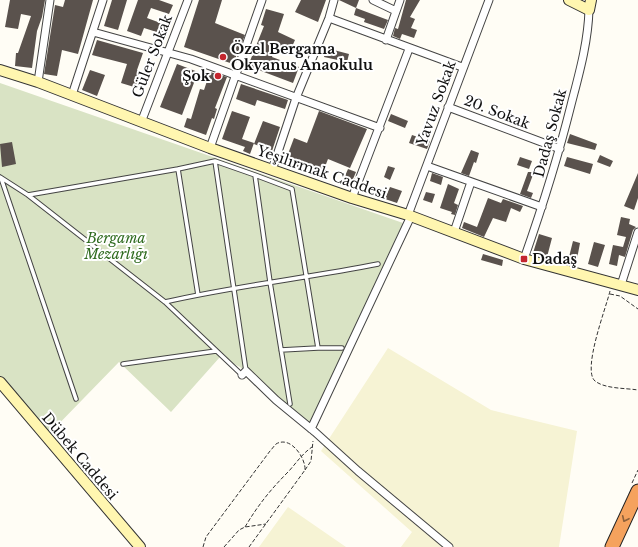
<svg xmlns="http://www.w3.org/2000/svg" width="638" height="547" font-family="'Libre Baskerville',serif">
<rect width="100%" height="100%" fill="#fffdf5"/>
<path fill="#f6f3d4" d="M388 348 491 410 577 431 559 547H401L412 532 321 451Z
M288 507 346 547H259Z"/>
<path fill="#d9e3c4" d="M0 83 403 223 310 425 240 367 220 357 171 412 119 362 47 436 0 380Z"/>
<path fill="#5a524d" d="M10 0H45L42 17 37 31 32 68 15 66 16 53H18L31 16 21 14 18 29 5 27Z
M65 0H93L78 54 62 50 57 76 44 74 55 5 63 7Z
M112 0H127L118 30 104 26Z
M138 0H159L173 5 169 14 151 8 147 18 166 25 163 34 144 28 141 36 127 31Z
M199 0H222L215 23 245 35 233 64 184 47Z
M301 0H326L318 22 295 12Z
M339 0H359L356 8Z
M406 0H420L410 17 415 19 411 28 417 30 414 38 402 34 400 39 393 36 395 28 398 29Z
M356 8 388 20 384 29 364 22 365 19 354 15Z
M266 9 284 14 278 32 295 40 290 51 276 45 272 57 299 67 293 83 248 66 264 26 261 25Z
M97 40 143 53 137 70 149 74 144 90 121 83 127 64 92 55Z
M326 48 349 54 347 62 324 57Z
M177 64 198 72 182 115 160 107Z
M90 70 105 75 97 96 82 90Z
M210 72 227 77 215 108 217 109 214 119 212 118 206 135 184 127 187 118 191 119 200 89 204 90Z
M241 84 288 100 285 109 257 100 255 106 236 99Z
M232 111 250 117 242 139 254 143 250 154 243 151 245 147 222 139Z
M319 111 367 129 350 168 328 159 321 177 285 162 294 138 307 143Z
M391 114 408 121 405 128 388 121Z
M263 121 280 127 272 151 254 144Z
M570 134 597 144 595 150 567 143Z
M412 135 430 141 427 149 409 143Z
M12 142 16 164 2 167 0 144Z
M471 150 479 153 476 163 474 162 469 176 461 173Z
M600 155 613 161 610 167 597 162Z
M520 157 532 161 529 169 517 165Z
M567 157 593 164 590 174 564 166Z
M388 166 395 168 390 180 384 177Z
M348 169 356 172 350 186 342 183Z
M528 172H534L527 191 533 193 531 198 520 194Z
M432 173 443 177 441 185 430 181Z
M638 173V198L634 210 624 206Z
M448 184 459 189 454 203 458 205 455 215 451 214 452 212 440 208Z
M390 187 402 191 397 203 385 199Z
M426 192 435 194 432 203 423 200Z
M488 198 501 203 503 199 523 206 520 212 511 208 506 222 493 218 484 237 462 228 464 222 477 227Z
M621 217 630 219 629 224 636 227 633 230 625 257 619 255 617 266 609 264 613 245 623 247 626 237 617 235Z
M539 234 552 238 547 257 533 253Z
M573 241 580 243 577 259 569 257Z
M594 242 605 245 598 267 588 264Z
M483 254 503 260 502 266 481 260Z"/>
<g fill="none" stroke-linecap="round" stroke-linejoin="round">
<g stroke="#444" stroke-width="5.5">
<path id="lane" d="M215 161 255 175 270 282 290 404
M178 169 215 161 246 371
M255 175 292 189 318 348 281 350
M0 177 28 195 165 302 242 375
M1 178 76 399
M28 195 178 169 198 295
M165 302C235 286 307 278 378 264
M318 348H342
M123 364 216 351"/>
</g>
<g stroke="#444" stroke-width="9">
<path id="street" d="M373 0 396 11
M329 18 462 67
M93 32 191 59 380 128
M386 40 400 0
M38 82 50 0
M72 95 103 0
M448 107 560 149
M142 120 188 0
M210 148 262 0
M427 166 542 207
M272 170 296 98 329 18 334 0
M352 198 409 49
M408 215 489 0
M454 232 471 182
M524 259C542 208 558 157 571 105 579 74 588 43 589 10
M621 285 638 232
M242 375 246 371 276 400 315 432 358 471 449 547
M311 429 411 216"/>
</g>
<g stroke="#333" stroke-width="12">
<path id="secondary" d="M569 0 589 10 591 0
M0 70 38 82 210 148 352 198 408 215 524 259 638 290
M0 382 140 547"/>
</g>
<g stroke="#222" stroke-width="15">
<path id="highway" d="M612 547 638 491"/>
</g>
<path stroke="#333" stroke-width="1" stroke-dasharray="4 2" stroke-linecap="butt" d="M610 291C606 308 582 370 595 381 605 389 626 388 638 390
M610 294 620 296 638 309
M305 470 311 461 313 441
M632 483 638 470
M245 527C258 505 271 489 289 471 297 462 302 454 312 447
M203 547 206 537 270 451C272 449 274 446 276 444 291 435 306 459 305 470L249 547
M224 547 239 530 245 527 266 524"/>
<use href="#lane" stroke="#fff" stroke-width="3.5"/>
<use href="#street" stroke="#fff" stroke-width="7"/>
<use href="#secondary" stroke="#fff6b0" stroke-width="10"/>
<use href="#highway" stroke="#f5a25d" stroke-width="13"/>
</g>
<defs><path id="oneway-chevron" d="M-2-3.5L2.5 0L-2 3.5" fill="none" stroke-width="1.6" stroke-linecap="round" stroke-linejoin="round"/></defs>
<use stroke="#8e613b" href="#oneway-chevron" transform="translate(625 519) rotate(115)"/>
<g fill="#c4262e" stroke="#fff" stroke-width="1.5">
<circle cx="223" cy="57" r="4"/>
<circle cx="218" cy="76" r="4"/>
<rect x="520" y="255" width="8" height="8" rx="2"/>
</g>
<g text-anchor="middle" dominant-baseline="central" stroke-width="4" stroke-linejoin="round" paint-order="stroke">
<g font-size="14" font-weight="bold" fill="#111" stroke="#fff" text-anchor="start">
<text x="231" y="49">Özel Bergama<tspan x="231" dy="16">Okyanus Anaokulu</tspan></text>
<text x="210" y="76" text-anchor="end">Şok</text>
<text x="532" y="259">Dadaş</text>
</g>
<g font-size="14" fill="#111" stroke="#fff">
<text transform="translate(152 56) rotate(-69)">Güler Sokak</text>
<text transform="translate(436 103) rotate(-70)">Yavuz Sokak</text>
<text transform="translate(497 112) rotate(21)">20. Sokak</text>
<text transform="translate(550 133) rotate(-75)">Dadaş Sokak</text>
<text transform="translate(322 172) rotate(19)">Yeşilırmak Caddesi</text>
<text transform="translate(80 456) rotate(50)">Dübek Caddesi</text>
</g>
<g font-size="14" font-style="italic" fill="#2f6b1f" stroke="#fff">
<text x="116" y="238">Bergama<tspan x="116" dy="16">Mezarlığı</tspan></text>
</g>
</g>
</svg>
